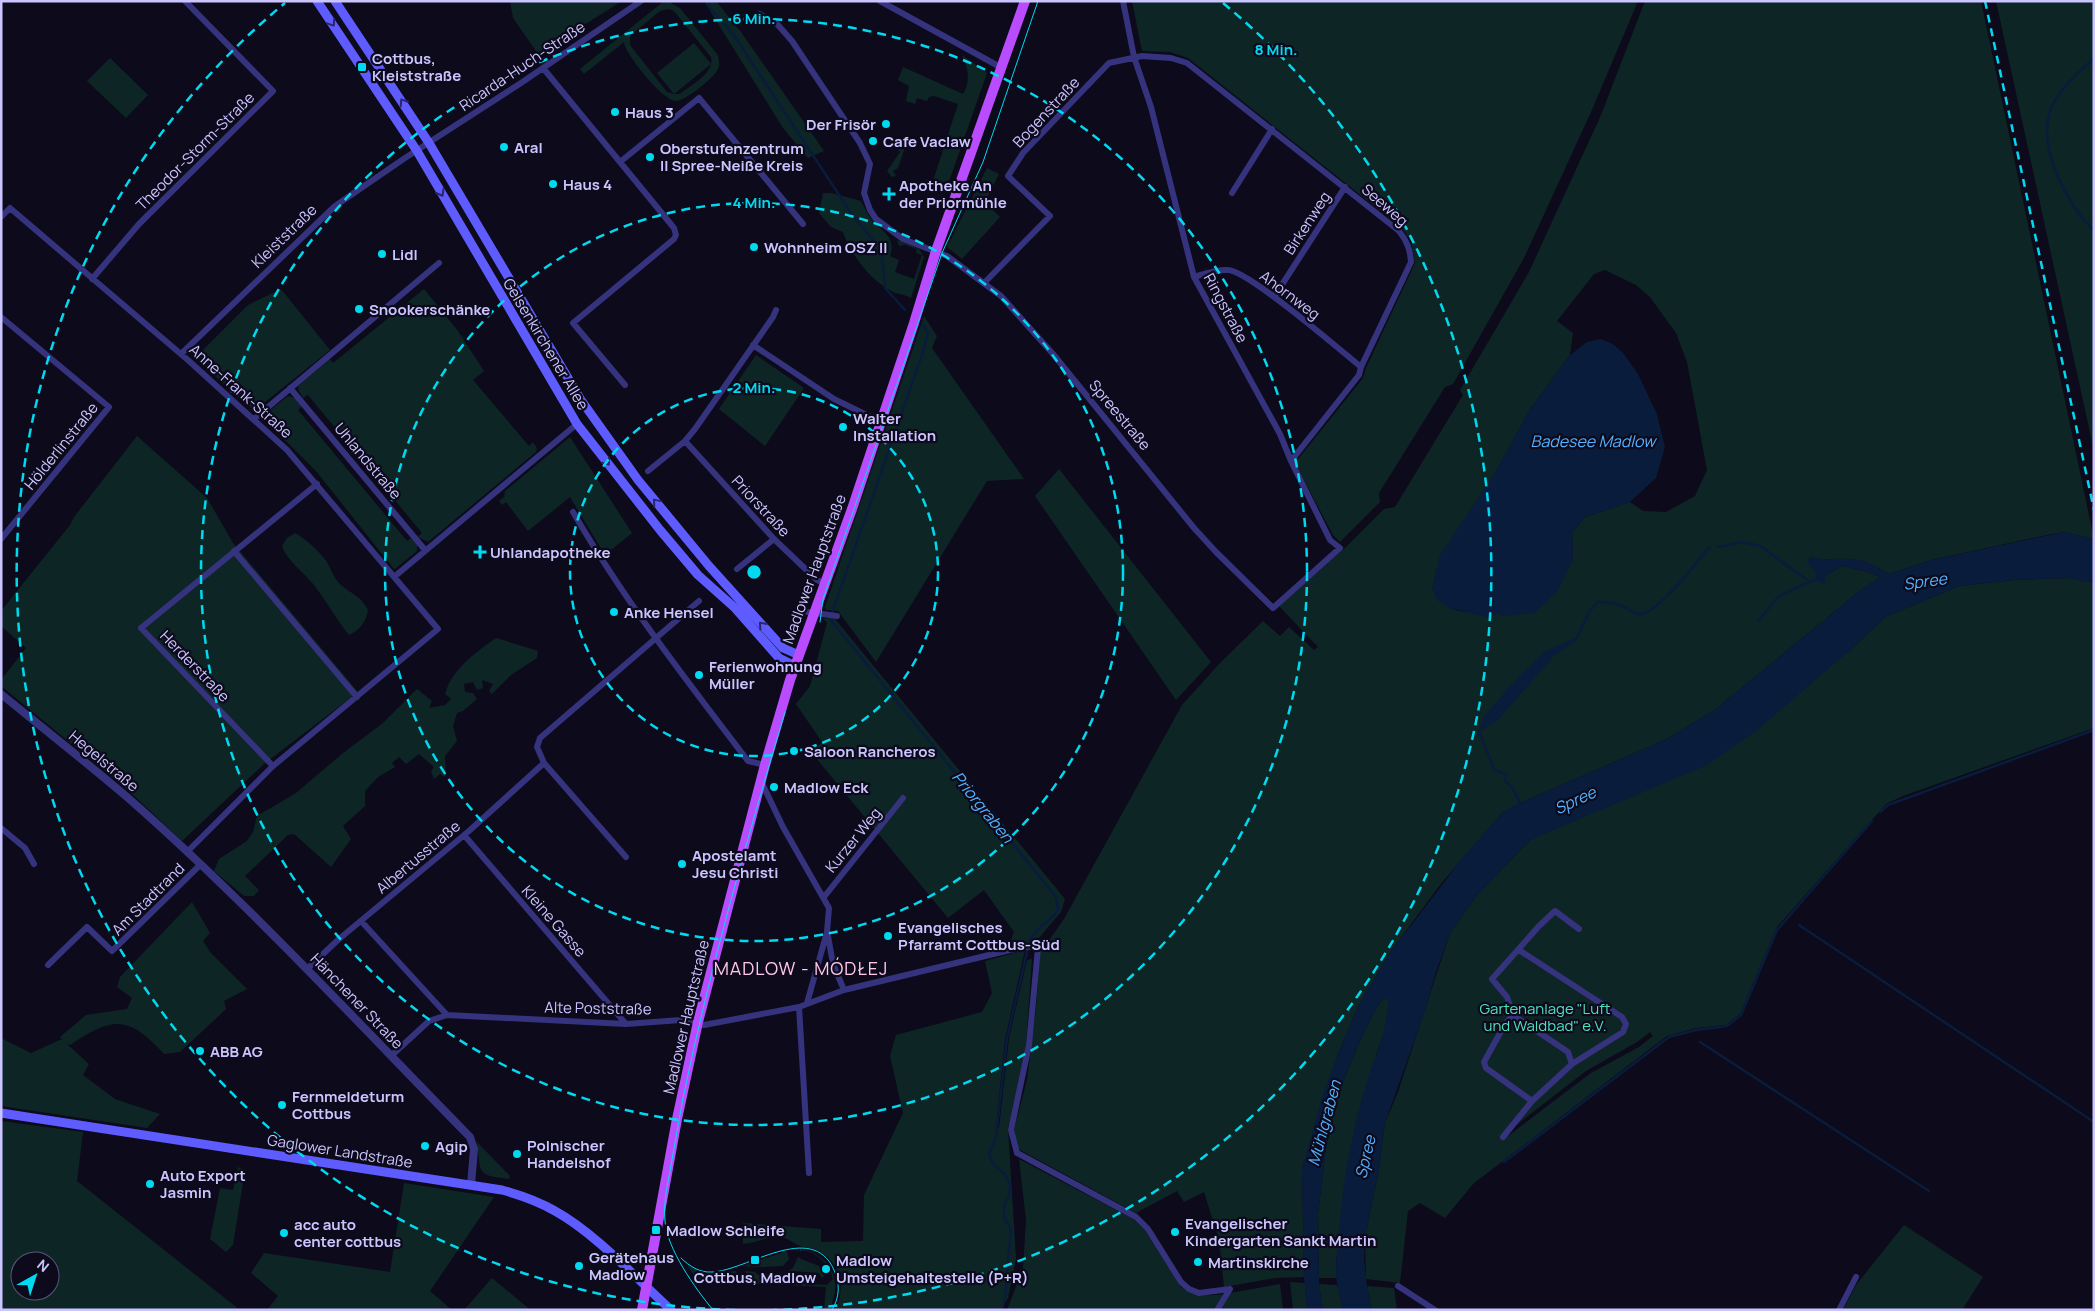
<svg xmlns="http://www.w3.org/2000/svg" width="2095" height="1311" font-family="Manrope,sans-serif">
<rect width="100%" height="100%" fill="#0d0a1c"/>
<path fill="#0d2625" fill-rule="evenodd" d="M510 1H622L538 54 513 18Z
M664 1H672L671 3 680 8 717 54C719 59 720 64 718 69 714 78 685 101 676 101 663 101 625 54 624 42L584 74 580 69ZM669 9 674 11 711 57C715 73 691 85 680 94H674L711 64 694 43 657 73 674 94 667 92 630 45V36L660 11Z
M704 1H716L741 32 824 151 808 158 783 128Z
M1132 1H1638L1591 112 1524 258 1453 384 1445 387 1379 493 1380 502 1340 542 1333 535 1295 463 1363 378 1366 368 1415 263 1411 241 1402 228 1188 58 1170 52 1142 51Z
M1645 1H1981L2094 539 2064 532 2047 535 1931 560 1889 574C1877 567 1865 560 1851 559 1837 558 1824 561 1810 557L1816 572 1825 583V576L1842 566 1868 572 1881 577 1862 589 1716 709 1667 739 1520 803 1503 812 1440 885 1389 954 1359 1005 1338 1054 1302 1168 1304 1277 1275 1278 1224 1287 1219 1240 1204 1192 1184 1202 1177 1191 1136 1213 1020 1150 1016 1144 1014 1130 1027 1080 1036 1008 1040 953 1064 919 1182 705 1220 663 1263 621 1280 636 1289 627 1314 650 1318 647 1279 606 1346 547 1384 509 1395 507 1463 395 1460 390 1529 272 1601 115ZM1605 270 1636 285 1650 297 1676 333 1687 362 1707 470 1695 496 1666 512 1643 511 1630 502 1585 517 1572 533 1573 559 1503 616 1499 613C1471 612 1445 617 1432 587L1531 408 1570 355 1573 333 1557 321 1594 274Z
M1996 1H2094V451Z
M962 55 987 73 946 190 930 185 927 191 923 188 927 179 933 181 958 104 934 96 929 97 927 101 917 98 915 104 906 101 909 86 898 80 903 67 963 94C971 82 968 67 962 55Z
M110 58 148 95 126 118 87 81Z
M902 145H906L898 168 893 171 896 176 892 177 887 171 900 152 898 150Z
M987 168 999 174 985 202 1000 217 962 259 947 247Z
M823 193H831L861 201C865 208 868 216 874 222 885 233 896 239 890 256L899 260 895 272 914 279 922 255 916 253 917 249 905 245 899 246 897 240 919 249 924 257 911 298C902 293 899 295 893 292 870 280 851 255 843 232L831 227 819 213Z
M281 289 330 350 255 410 252 409 195 358 248 305Z
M424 289 458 331 484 371 473 380 529 446 533 442 537 448 536 452 428 542 418 537 422 533 308 395 303 398 299 391 298 386 330 359 333 363Z
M924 316 937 336 932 348 1024 479 987 481 876 662 838 611 826 610 825 607Z
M756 355 804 388 765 446 719 409Z
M288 396 295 398 302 406 298 410 407 541 411 538 417 545V551L396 568 394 569 316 471 262 417Z
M137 436 207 498 233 543 358 692 264 764 182 841 129 791 1 686V680L26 648 1 626V611L70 525 74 517Z
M570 437 632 533 605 555 570 497 528 531 506 502 502 505 499 501 504 497 505 491Z
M1059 469 1211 662 1176 700 1035 496Z
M295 533C305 538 321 553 327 562 331 570 335 580 342 586 353 595 360 595 368 610 366 622 360 630 349 635 337 620 328 604 317 589 307 574 288 563 282 546L287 538Z
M2069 578 2094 583V728L1903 796 1886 804 1777 927 1740 1014 1726 1025 1696 1028 1667 1036 1474 1183 1445 1218 1420 1203 1408 1211 1400 1283 1366 1279 1365 1237 1379 1168 1385 1123 1398 1092 1450 933 1477 895 1530 840 1577 819 1848 652 1885 617 1959 586 2013 580ZM1650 1032 1653 1036 1639 1047 1591 1073 1596 1069 1504 1139 1502 1136 1586 1071 1637 1042Z
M823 618 835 619 1065 899 1061 912 1038 939 1034 942 1008 948 1014 932 984 890 948 918 811 752 822 742 796 704 810 686 827 623Z
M496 638 538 651 537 658 511 675 492 694 489 691 493 684 482 680 483 688 477 690 473 682 464 684 465 692 473 693 477 699 463 711 457 713 453 726 457 741 445 756 446 774 444 777 440 774 434 779 431 771 434 767 419 754 406 764 399 757 392 763 395 767 378 777 365 791V806L343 826 351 839 331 867 294 834 288 835 245 876 259 890 254 896H244L214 871 219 859 247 841 253 832 257 816 296 793 343 753 383 723 417 689 432 701 429 708 445 705 451 699 445 694C452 669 475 653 496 638Z
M192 902 210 933 203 941 210 952 247 989 224 1001 226 1009 180 1052 164 1054C129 1015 112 1016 70 1045L67 1044 89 1064 83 1075 115 1099 160 1114 147 1128 1 1106V1038L31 1053 62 1039 60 1037 86 1015 127 1009 132 998 117 987 120 977Z
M1025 950 1005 1039 996 1127 999 1128 1009 1038 1027 960 1032 959 1025 1058 1019 1091 1008 1128 1016 1259 1008 1298 1001 1310H835C847 1288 840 1261 817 1250 811 1247 803 1248 798 1245 793 1243 788 1238 781 1237 769 1236 755 1243 743 1244V1223L821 1229V1242L863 1241 864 1195 903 1113 890 1056 896 1035 982 1012 992 993 985 961Z
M1389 996C1388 1017 1385 1033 1377 1052L1336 1261 1337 1278H1319L1318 1214 1326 1149 1336 1099 1365 1029 1380 1002Z
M1 1121 83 1132 77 1181 240 1310H1ZM20 1261H50V1291H20Z
M477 1142 510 1176 509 1179C475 1175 481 1173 477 1142Z
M1019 1159 1133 1219 1145 1230 1181 1287C1195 1297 1207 1296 1224 1294L1213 1310H1007L1023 1268 1026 1220Z
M238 1167 245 1170 233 1245 226 1252 210 1239 220 1188 233 1190Z
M404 1183 494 1197 430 1291 452 1310H267L278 1296 251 1273 264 1253 390 1272Z
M1904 1225 1983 1277 1962 1310H1843L1856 1285Z
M800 1249C831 1254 844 1282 829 1310H824L826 1287 747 1283 746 1271 755 1272 758 1275 778 1273 779 1276 791 1283 827 1285 833 1279C829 1264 819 1254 803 1250L800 1252Z
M787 1251 789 1259 783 1266 763 1267 743 1266Z
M798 1257 801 1259 819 1266 824 1276 822 1278 819 1273 791 1271 794 1277 785 1273 793 1268Z
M687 1265 705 1274 736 1271 740 1282 703 1281 699 1283Z
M492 1278 527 1307 530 1310H464Z
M1290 1282 1305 1283 1307 1310H1293Z
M1280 1284 1283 1310H1219L1230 1293Z
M1319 1284 1337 1285 1343 1310H1323Z
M1367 1286 1394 1288 1397 1310H1372Z"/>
<path fill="#091c3c" d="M1601 339 1613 344 1623 353 1638 374 1657 414 1665 447 1656 478 1630 502 1585 517 1572 533 1573 559 1557 592 1534 613 1503 616 1499 613 1490 618 1450 608 1437 600 1432 587 1440 555 1494 474 1531 408 1570 355 1587 342Z
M2064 532 2094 539V583L2069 578 2013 580 1959 586 1885 617 1848 652 1756 731 1707 765 1530 840 1477 895 1450 933 1436 972 1424 1014 1385 1123 1379 1168 1365 1237 1364 1259 1367 1286 1372 1310H1343C1341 1301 1338 1292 1337 1284 1335 1266 1337 1248 1339 1230 1343 1182 1351 1135 1365 1088 1374 1057 1389 1030 1388 997L1380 1002 1365 1029 1336 1099 1326 1149 1318 1214 1319 1284 1323 1310H1307L1304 1277 1302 1168 1322 1097 1338 1054 1359 1005 1389 954 1465 855 1503 812 1520 803 1667 739 1716 709 1862 589 1881 577 1868 572 1842 566 1825 576V584L1816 580V572L1807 562 1810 557C1824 561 1837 558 1851 559 1865 560 1877 567 1889 574L1931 560Z
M1578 637 1576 641 1554 656 1497 721 1478 733 1484 717 1511 685 1545 651Z"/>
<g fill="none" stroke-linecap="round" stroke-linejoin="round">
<path stroke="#091c3c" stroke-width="2.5" d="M709 1V7L733 34 853 216 876 244 882 255 885 288 905 310
M2094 58C2078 73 2060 88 2051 108 2036 147 2067 204 2094 231
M922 323 928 333 923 352 830 619 1056 897 1058 910C1050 922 1038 927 1030 939L1007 1038 996 1137 989 1154 993 1164 1006 1175 1010 1185 1009 1196 1004 1205V1217L1011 1229 1005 1297 1002 1310
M1718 547 1742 542 1760 546 1810 582 1817 579
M1758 621 1778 597 1809 582
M1576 639 1590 611 1597 602C1606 602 1615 603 1624 607 1629 609 1635 615 1641 614 1657 613 1697 563 1707 549L1710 548
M1479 732 1494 769 1506 775 1505 781 1512 787 1520 803
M1880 812 1888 805 2094 730
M1799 925 2094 1122
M1700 1042 1929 1191
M1504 1162 1669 1037 1696 1030 1727 1026 1741 1015 1777 930 1872 821"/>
<path stroke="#35337d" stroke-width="6" d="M880 1 1002 68
M760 14 778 25 792 41 860 143 870 164 864 193 870 210 876 219 903 239 947 256 1001 296 1053 354 1194 528 1216 552 1273 608 1340 548 1330 540 1291 461 1280 434 1194 277 1151 107 1134 57 1123 1
M543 68 674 228 676 235 674 239 573 323 625 385
M620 162 699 98 803 224
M1232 193 1272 129
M1 217 10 208 189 361 287 450 438 629 273 766 187 852
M1194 277C1205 274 1217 269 1228 270 1249 271 1339 349 1361 367
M92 279 139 224 273 91 185 1
M984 283 1050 216 1008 176 1023 153 1109 63 1142 56 1171 58 1187 63 1399 231C1407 241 1410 249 1411 262L1361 367 1359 375 1291 461
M1274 297 1345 187
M1 317 109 407 1 539
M753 345 834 399 881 422
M181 354 335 206 405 158 521 83 641 1
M290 388 425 550
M254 419 439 263
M685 441 774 539 817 580 824 583
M648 471 685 441 695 429 773 317 776 310
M573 512C624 600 686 680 748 761L765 765
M234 551 357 697
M737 569 774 539
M394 577 577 424
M807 612 837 616
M544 763 626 857
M273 766 141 628 317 484
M761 781 783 827 829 908 827 932 807 1003
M1 828 25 848 34 864
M464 835 626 1024
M824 897 903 798
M361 921 447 1015
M828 936 833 964 844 990
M48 965 87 927 112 951 200 865
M307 969 339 939 469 831 544 763 537 747 540 738 699 601
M799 1007 809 1173
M1513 1015 1507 997 1492 979 1539 926 1555 911 1579 929
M391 1056 429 1021 447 1015 626 1024 681 1020 704 1025 799 1007 844 990 1010 950 1034 946 1038 948 1029 1045 1011 1130 1017 1153 1136 1217 1148 1229 1181 1282 1189 1289 1199 1293 1230 1289
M1532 1101 1486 1068 1484 1062 1505 1024 1513 1015 1568 1052 1572 1064
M1503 1137 1532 1101 1572 1064 1623 1032 1626 1024 1622 1017 1519 950
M1398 1286 1435 1310
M1217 1310 1230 1289
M1839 1310 1856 1277"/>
<path stroke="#35337d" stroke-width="8" d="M1 694C43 728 86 762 127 797 248 903 357 1022 470 1137L474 1149 471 1185"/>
<path stroke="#5e5cff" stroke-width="9" d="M317 1 417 151 577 424 660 530 698 575 735 608 779 658 795 666
M335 1 429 143 581 400 638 480 709 566 783 648 799 655
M1 1113 502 1190C520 1195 538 1201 555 1211 595 1233 636 1278 671 1310"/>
<path stroke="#ba4cff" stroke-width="10" d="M642 1310 677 1119 698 1022 765 765 790 680 852 509 914 323 936 251 1025 1"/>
<path stroke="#00daf0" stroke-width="1" d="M820 622 823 599 942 253 983 162 1038 1
M681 1258C689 1266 700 1273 712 1272 746 1271 812 1220 834 1270 840 1283 840 1297 832 1310
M713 1310C695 1288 667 1249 665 1221 663 1202 668 1183 671 1165 675 1143 679 1120 683 1098 710 968 747 839 785 712"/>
<path stroke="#00daf0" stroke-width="2.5" stroke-dasharray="8 6" stroke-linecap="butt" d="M1985 1 2094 510"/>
</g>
<defs><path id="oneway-chevron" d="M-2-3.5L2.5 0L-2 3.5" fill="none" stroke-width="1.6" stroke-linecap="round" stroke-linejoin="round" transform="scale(1.25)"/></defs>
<g stroke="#29276b">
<use href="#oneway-chevron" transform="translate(332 23) rotate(56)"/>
<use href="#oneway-chevron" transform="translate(403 102) rotate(-123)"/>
<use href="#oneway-chevron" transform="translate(441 193) rotate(60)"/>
<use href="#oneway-chevron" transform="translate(607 462) rotate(52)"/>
<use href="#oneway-chevron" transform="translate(656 502) rotate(-130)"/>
<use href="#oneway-chevron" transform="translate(762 625) rotate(-131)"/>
</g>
<g fill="none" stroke="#00daf0" stroke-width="2.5" stroke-dasharray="9 6">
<circle cx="754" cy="572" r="184"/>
<circle cx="754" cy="572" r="369"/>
<circle cx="754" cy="572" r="553"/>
<path d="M735 1310A738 738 0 0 1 285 3M1223 3A738 738 0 0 1 773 1310"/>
</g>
<g fill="#00daf0" stroke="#0d0a1c" stroke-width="2">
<rect x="357" y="62" width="10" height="10" rx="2.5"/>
<circle cx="615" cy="112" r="5"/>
<circle cx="886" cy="124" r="5"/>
<circle cx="873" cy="141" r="5"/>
<circle cx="504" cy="147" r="5"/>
<circle cx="650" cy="157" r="5"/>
<circle cx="553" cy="184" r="5"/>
<path d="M886.5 186.5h5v5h5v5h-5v5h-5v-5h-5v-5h5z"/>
<circle cx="754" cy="247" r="5"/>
<circle cx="382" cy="254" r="5"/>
<circle cx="359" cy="309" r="5"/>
<circle cx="843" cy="427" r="5"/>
<path d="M477.5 544.5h5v5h5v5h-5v5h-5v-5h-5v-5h5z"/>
<circle cx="614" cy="612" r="5"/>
<circle cx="699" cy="675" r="5"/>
<circle cx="794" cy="751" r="5"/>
<circle cx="774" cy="787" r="5"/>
<circle cx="682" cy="864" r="5"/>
<circle cx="888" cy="936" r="5"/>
<circle cx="200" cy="1051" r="5"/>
<circle cx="282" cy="1105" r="5"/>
<circle cx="425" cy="1146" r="5"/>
<circle cx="517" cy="1154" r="5"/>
<circle cx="150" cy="1184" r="5"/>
<rect x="651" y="1225" width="10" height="10" rx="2.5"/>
<circle cx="1175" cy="1232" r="5"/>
<circle cx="284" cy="1233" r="5"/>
<rect x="750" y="1255" width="10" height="10" rx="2.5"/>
<circle cx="1198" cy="1262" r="5"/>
<circle cx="579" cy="1266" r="5"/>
<circle cx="826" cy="1269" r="5"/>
</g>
<g text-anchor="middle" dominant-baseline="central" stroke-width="4.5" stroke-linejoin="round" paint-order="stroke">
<g font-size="15" font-weight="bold" fill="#cbc5ff" stroke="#0d0a1c" text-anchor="start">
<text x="372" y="58">Cottbus,<tspan x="372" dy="17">Kleiststraße</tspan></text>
<text x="625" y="112">Haus 3</text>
<text x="876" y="124" text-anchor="end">Der Frisör</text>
<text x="883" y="141">Cafe Vaclaw</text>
<text x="514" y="147">Aral</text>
<text x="660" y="148">Oberstufenzentrum<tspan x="660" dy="17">II Spree-Neiße Kreis</tspan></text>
<text x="563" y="184">Haus 4</text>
<text x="899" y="185">Apotheke An<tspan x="899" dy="17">der Priormühle</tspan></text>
<text x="764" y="247">Wohnheim OSZ II</text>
<text x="392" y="254">Lidl</text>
<text x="369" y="309">Snookerschänke</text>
<text x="853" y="418">Walter<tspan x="853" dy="17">Installation</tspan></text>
<text x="490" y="552">Uhlandapotheke</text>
<text x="624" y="612">Anke Hensel</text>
<text x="709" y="666">Ferienwohnung<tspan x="709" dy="17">Müller</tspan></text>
<text x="804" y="751">Saloon Rancheros</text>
<text x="784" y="787">Madlow Eck</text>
<text x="692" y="855">Apostelamt<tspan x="692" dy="17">Jesu Christi</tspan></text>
<text x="898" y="927">Evangelisches<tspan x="898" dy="17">Pfarramt Cottbus-Süd</tspan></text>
<text x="210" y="1051">ABB AG</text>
<text x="292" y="1096">Fernmeldeturm<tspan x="292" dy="17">Cottbus</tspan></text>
<text x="527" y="1145">Polnischer<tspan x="527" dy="17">Handelshof</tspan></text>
<text x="435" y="1146">Agip</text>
<text x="160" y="1175">Auto Export<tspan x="160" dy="17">Jasmin</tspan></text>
<text x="1185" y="1223">Evangelischer<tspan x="1185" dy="17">Kindergarten Sankt Martin</tspan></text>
<text x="294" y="1224">acc auto<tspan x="294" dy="17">center cottbus</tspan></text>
<text x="666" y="1230">Madlow Schleife</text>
<text x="589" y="1257">Gerätehaus<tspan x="589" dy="17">Madlow</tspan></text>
<text x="836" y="1260">Madlow<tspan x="836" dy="17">Umsteigehaltestelle (P+R)</tspan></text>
<text x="1208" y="1262">Martinskirche</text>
<text x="755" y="1277" text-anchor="middle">Cottbus, Madlow</text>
</g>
<g font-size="15" fill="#cbc5ff" stroke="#0d0a1c">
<text transform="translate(522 66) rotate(-34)">Ricarda-Huch-Straße</text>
<text transform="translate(1046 112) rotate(-47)">Bogenstraße</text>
<text transform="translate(195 151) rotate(-45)">Theodor-Storm-Straße</text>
<text transform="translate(1385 205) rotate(41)">Seeweg</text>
<text transform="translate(1307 223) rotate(-57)">Birkenweg</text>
<text transform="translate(284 236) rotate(-44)">Kleiststraße</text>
<text transform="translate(1290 295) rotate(37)">Ahornweg</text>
<text transform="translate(1226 308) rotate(62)">Ringstraße</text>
<text transform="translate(546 344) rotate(59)">Gelsenkirchener Allee</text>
<text transform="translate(241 391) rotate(42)">Anne-Frank-Straße</text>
<text transform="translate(1120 415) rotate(50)">Spreestraße</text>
<text transform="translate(61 446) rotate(-51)">Hölderlinstraße</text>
<text transform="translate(368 461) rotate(50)">Uhlandstraße</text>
<text transform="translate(761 506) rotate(47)">Priorstraße</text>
<text transform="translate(814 569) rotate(-70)">Madlower Hauptstraße</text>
<text transform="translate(195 666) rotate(46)">Herderstraße</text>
<text transform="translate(104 761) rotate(40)">Hegelstraße</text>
<text transform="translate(853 840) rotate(-51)">Kurzer Weg</text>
<text transform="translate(418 857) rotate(-40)">Albertusstraße</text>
<text transform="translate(148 899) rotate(-45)">Am Stadtrand</text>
<text transform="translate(554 921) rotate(49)">Kleine Gasse</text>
<text transform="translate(357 1001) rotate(46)">Hänchener Straße</text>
<text transform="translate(598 1008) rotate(1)">Alte Poststraße</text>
<text transform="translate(686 1017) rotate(-77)">Madlower Hauptstraße</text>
<text transform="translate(340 1151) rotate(9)">Gaglower Landstraße</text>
</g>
<g font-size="15" fill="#4ee2bc" stroke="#0d0a1c">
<text x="1545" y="1008">Gartenanlage "Luft<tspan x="1545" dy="17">und Waldbad" e.V.</tspan></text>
</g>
<g font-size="16" font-style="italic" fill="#53b1ff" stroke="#0d0a1c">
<text x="1593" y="441">Badesee Madlow</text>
<text transform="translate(1925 581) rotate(-8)">Spree</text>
<text transform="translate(1575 800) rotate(-25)">Spree</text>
<text transform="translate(983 807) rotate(51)">Priorgraben</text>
<text transform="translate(1324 1123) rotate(-75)">Mühlgraben</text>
<text transform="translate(1365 1157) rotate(-77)">Spree</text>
</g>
<g font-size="18" letter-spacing="1" fill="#ffc7eb" stroke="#0d0a1c">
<text x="801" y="968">MADLOW - MÓDŁEJ</text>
</g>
</g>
<circle cx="754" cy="572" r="8" fill="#00daf0" stroke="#0d0a1c" stroke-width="2.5"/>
<g font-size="15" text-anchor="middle" font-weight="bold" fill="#00daf0" stroke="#0d0a1c" stroke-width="4.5" stroke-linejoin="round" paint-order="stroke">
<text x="754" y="24">6 Min.</text>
<text x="1276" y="55">8 Min.</text>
<text x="754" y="208">4 Min.</text>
<text x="754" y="393">2 Min.</text>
</g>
<rect width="2095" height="1311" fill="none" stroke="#cbc5ff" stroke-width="5"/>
<g transform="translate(35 1276) rotate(39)"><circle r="24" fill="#0d0a1c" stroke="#595577"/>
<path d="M0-4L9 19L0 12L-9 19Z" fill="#00daf0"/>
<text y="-8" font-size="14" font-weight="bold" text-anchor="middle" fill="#cbc5ff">N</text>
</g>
</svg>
